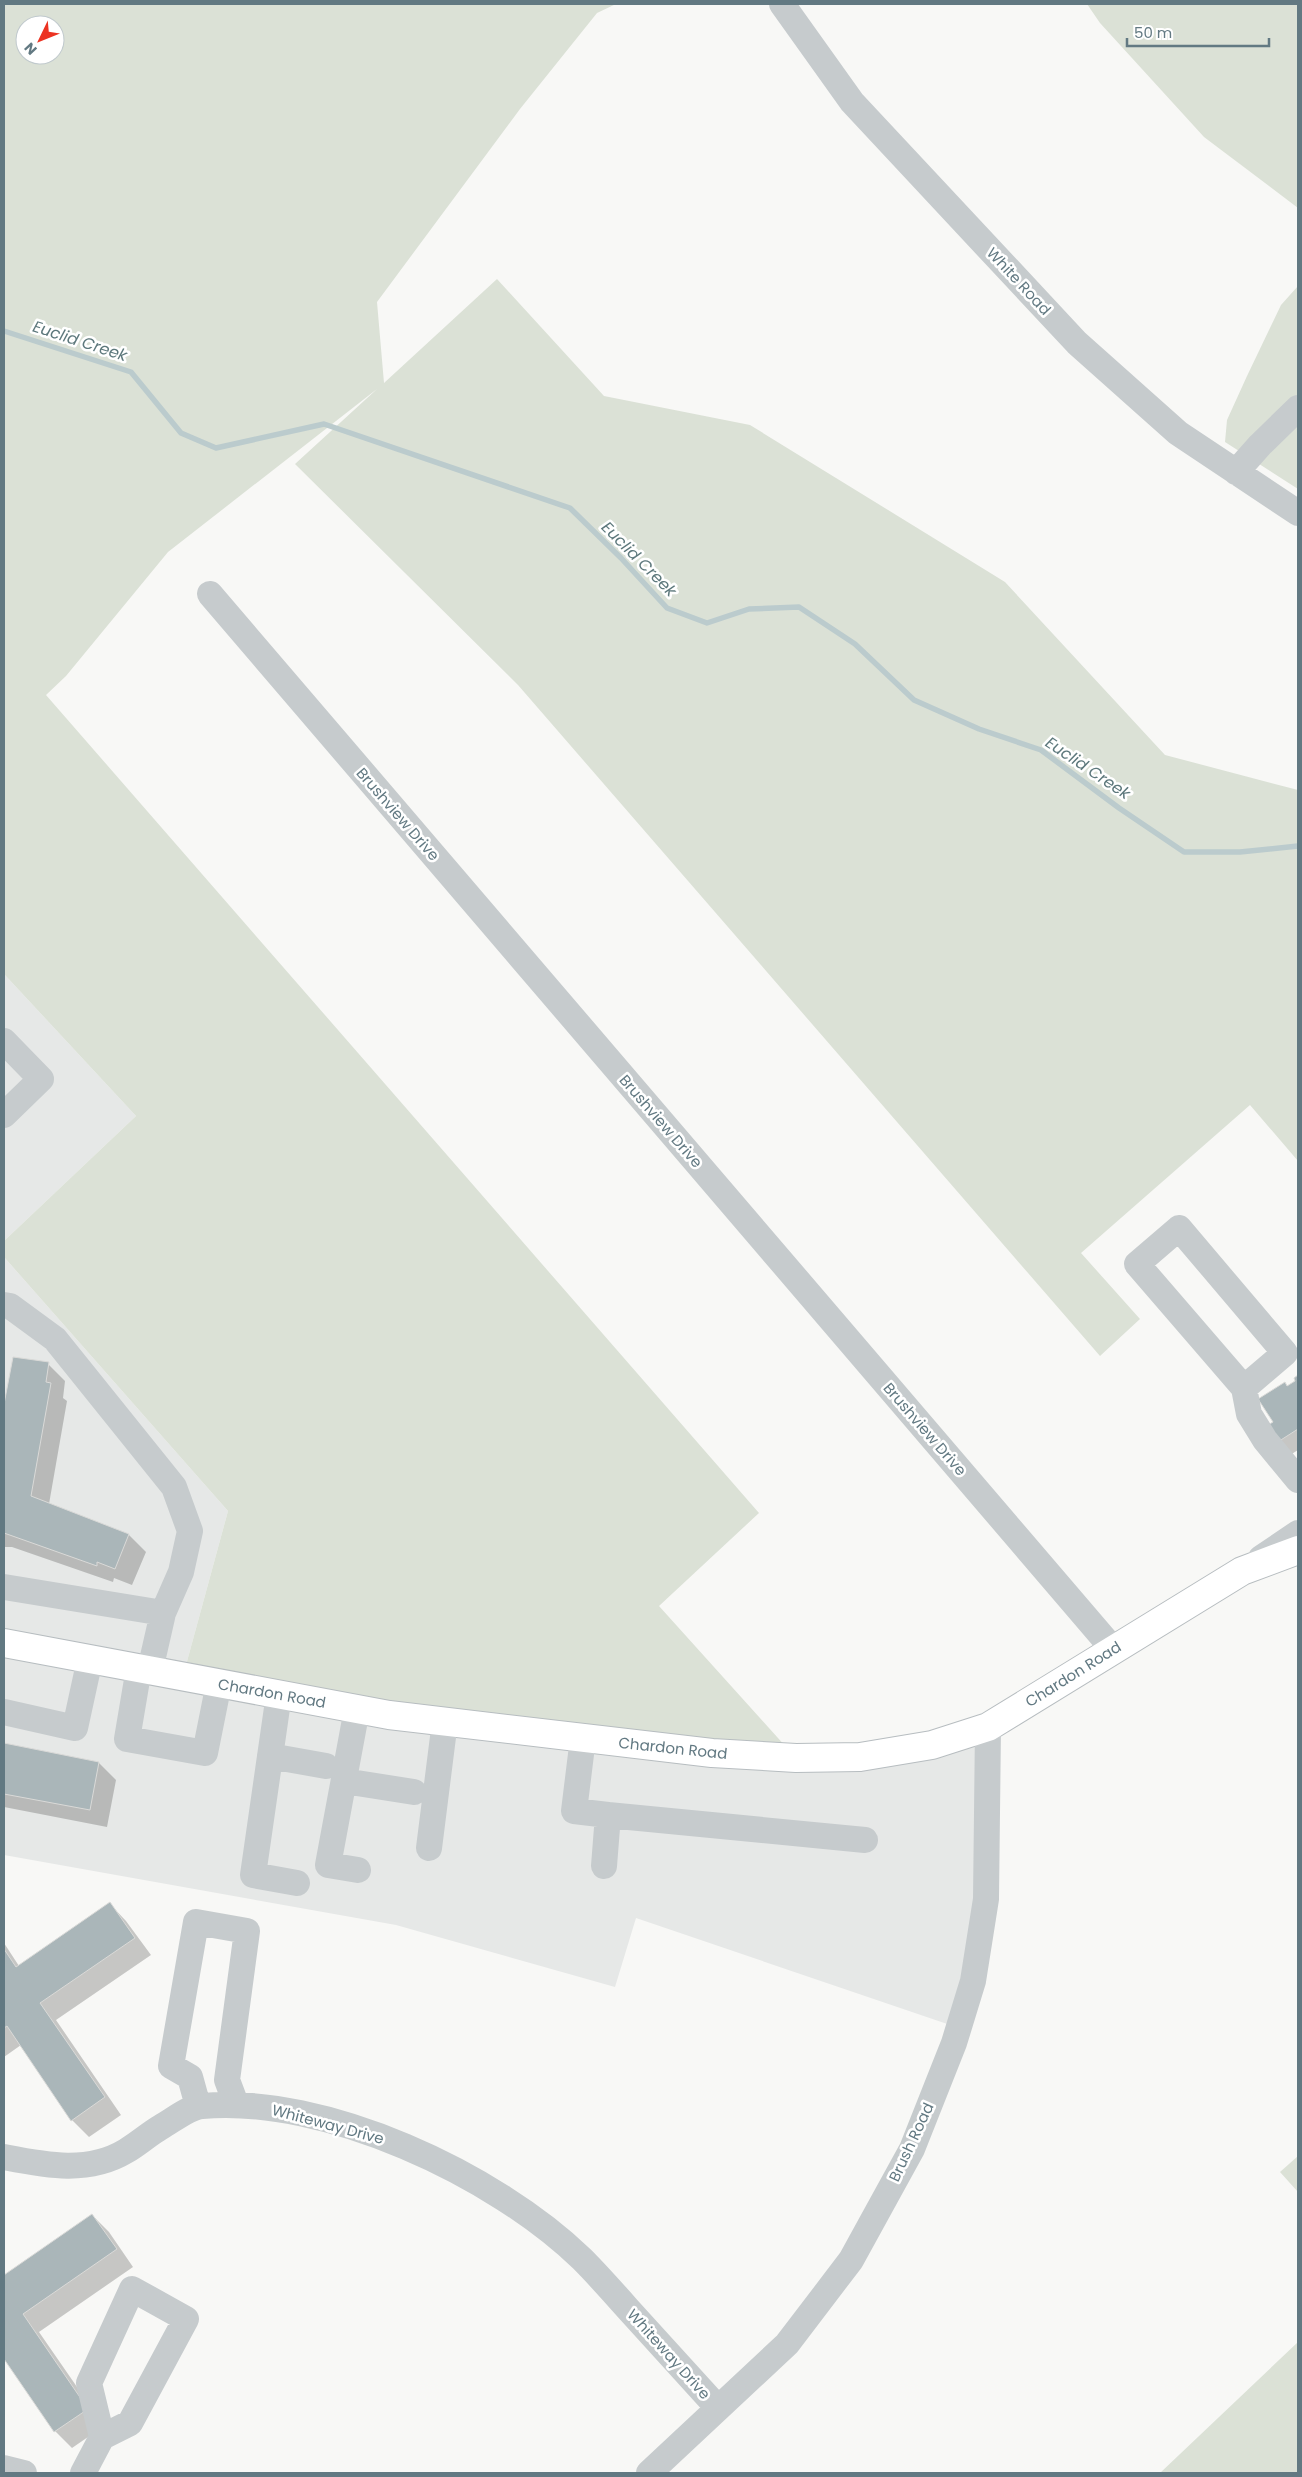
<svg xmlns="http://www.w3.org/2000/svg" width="1302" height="2477" font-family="Poppins,sans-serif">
<rect width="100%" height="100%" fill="#f8f8f6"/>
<path fill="#e6e8e7" d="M4 974 136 1116 4 1241Z
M4 1257 228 1511 183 1676 796 1758 988 1727 986 1899 959 2028 636 1918 615 1987 396 1925 4 1855Z"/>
<path fill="#dbe1d6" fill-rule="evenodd" d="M4 4H616L597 13 520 109 377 302 384 383 497 279 604 396 750 425 1005 582 1165 755 1298 790V1161L1250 1105 1081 1253 1140 1319 1100 1356 518 685 295 464 377 389 168 552 66 676 46 695 759 1513 659 1606 796 1758 183 1676 228 1511 4 1257V1241L136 1116 4 974ZM25 25H55V55H25Z
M1087 4H1298V208L1204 137 1100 23Z
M1298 286V489L1225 442 1227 420 1247 376 1281 305Z
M1298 2156V2192L1280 2172Z
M1298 2342V2473H1160Z"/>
<path fill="#0003" d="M14 1358 48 1364 65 1381 63 1398 67 1401 49 1504 129 1535 146 1552 132 1585 114 1578 113 1582 12 1547H4V1411Z
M1298 1377V1450L1287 1457 1275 1423 1288 1387 1297 1381 1295 1378Z
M4 1745 99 1763 116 1780 107 1827 4 1807Z
M110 1904 126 1921 151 1955 56 2020 121 2115 89 2137 72 2120 21 2045 4 2057V1943L19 1966Z
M92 2215 109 2232 133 2267 39 2332 104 2426 72 2448 55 2431 4 2357V2277Z"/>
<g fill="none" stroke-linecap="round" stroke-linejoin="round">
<path stroke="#bbcbcd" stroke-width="5.5" d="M4 331 131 372 181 433 216 448 324 424 570 508 621 558 667 608 707 623 749 609 799 607 855 644 914 700 979 729 1041 750 1119 808 1184 852H1240L1298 846"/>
</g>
<path fill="#aab6b9" stroke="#dadad8" d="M13 1357 49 1362 46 1382 51 1383 31 1496 129 1534 115 1569 97 1562V1566L4 1533V1404Z
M1298 1375V1429L1273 1445 1263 1428 1273 1422 1258 1399 1285 1382 1287 1386 1295 1381 1294 1378Z
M4 1743 99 1762 90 1810 4 1794Z
M110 1902 135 1938 40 2003 105 2097 71 2121 7 2026 4 2028V1949L16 1967Z
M92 2214 117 2249 23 2314 88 2409 54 2432 4 2359V2275Z"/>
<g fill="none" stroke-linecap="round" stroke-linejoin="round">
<g stroke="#b7bdc0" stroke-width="30">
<path id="major" d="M4 1643 389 1715 712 1753 796 1758 860 1757 932 1745 988 1727 1242 1571 1298 1550"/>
</g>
<path stroke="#c6cbcd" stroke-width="26" d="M782 4 852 102 1077 343 1178 433 1298 513
M1236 472 1260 445 1298 408
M210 594 1113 1649
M4 1041 41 1079 4 1115
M4 1305 10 1306 55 1339 174 1487 190 1531 181 1572 163 1613 150 1670
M1244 1388 1285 1353 1179 1228 1137 1264 1244 1388 1249 1414 1265 1440 1298 1480
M1261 1558 1298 1533
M4 1587 163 1613
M139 1668 127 1739 205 1753 219 1683
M279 1694 253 1875 297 1883
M357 1709 328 1865 358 1870
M4 1712 75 1728 90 1659
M583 1738 574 1811 608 1815 604 1866
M270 1756 326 1766
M344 1781 414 1792
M608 1815 865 1840
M429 1848 445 1721
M198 2106 190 2077 171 2066 196 1922 247 1931 227 2080 236 2104
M4 2157C45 2165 88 2174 126 2151 138 2144 149 2134 161 2127 172 2121 189 2107 202 2106 325 2095 494 2174 582 2259 598 2275 613 2292 628 2309 658 2342 688 2375 718 2408
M4 2468 24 2473
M83 2473 102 2437 130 2423 186 2319 132 2289 89 2383 102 2437
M649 2473 787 2344 851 2260 912 2149 954 2043 973 1981 986 1899 988 1727"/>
<use href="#major" stroke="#fff" stroke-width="28"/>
</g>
<g text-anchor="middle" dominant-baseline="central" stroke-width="5" stroke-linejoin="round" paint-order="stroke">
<g font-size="15" fill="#627982" stroke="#fff">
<text transform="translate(1019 281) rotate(47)">White Road</text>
<text transform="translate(398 814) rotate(49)">Brushview Drive</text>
<text transform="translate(661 1121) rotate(49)">Brushview Drive</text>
<text transform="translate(925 1429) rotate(49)">Brushview Drive</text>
<text transform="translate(1073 1674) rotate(-32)">Chardon Road</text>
<text transform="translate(272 1693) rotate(10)">Chardon Road</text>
<text transform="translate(673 1748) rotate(6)">Chardon Road</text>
<text transform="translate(328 2124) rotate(15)">Whiteway Drive</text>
<text transform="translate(911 2142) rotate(-65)">Brush Road</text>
<text transform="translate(669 2354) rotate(48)">Whiteway Drive</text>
</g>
<g font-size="16" font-style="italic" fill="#5d787c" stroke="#fff">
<text transform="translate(80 341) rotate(18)">Euclid Creek</text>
<text transform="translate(639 559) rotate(45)">Euclid Creek</text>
<text transform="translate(1088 768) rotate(34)">Euclid Creek</text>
</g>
</g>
<rect width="1302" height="2477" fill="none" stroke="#627982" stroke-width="10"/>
<g transform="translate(40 40) rotate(227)"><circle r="24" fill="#ffffff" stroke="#c0c9cd"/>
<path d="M0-4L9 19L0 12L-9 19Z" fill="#ec3322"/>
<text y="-8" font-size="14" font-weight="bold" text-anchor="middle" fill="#627982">N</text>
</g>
<path d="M1127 38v8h142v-8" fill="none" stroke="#627982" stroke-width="2.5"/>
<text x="1134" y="38" font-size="15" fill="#627982" stroke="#ffffff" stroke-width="4" paint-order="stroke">50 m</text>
</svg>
